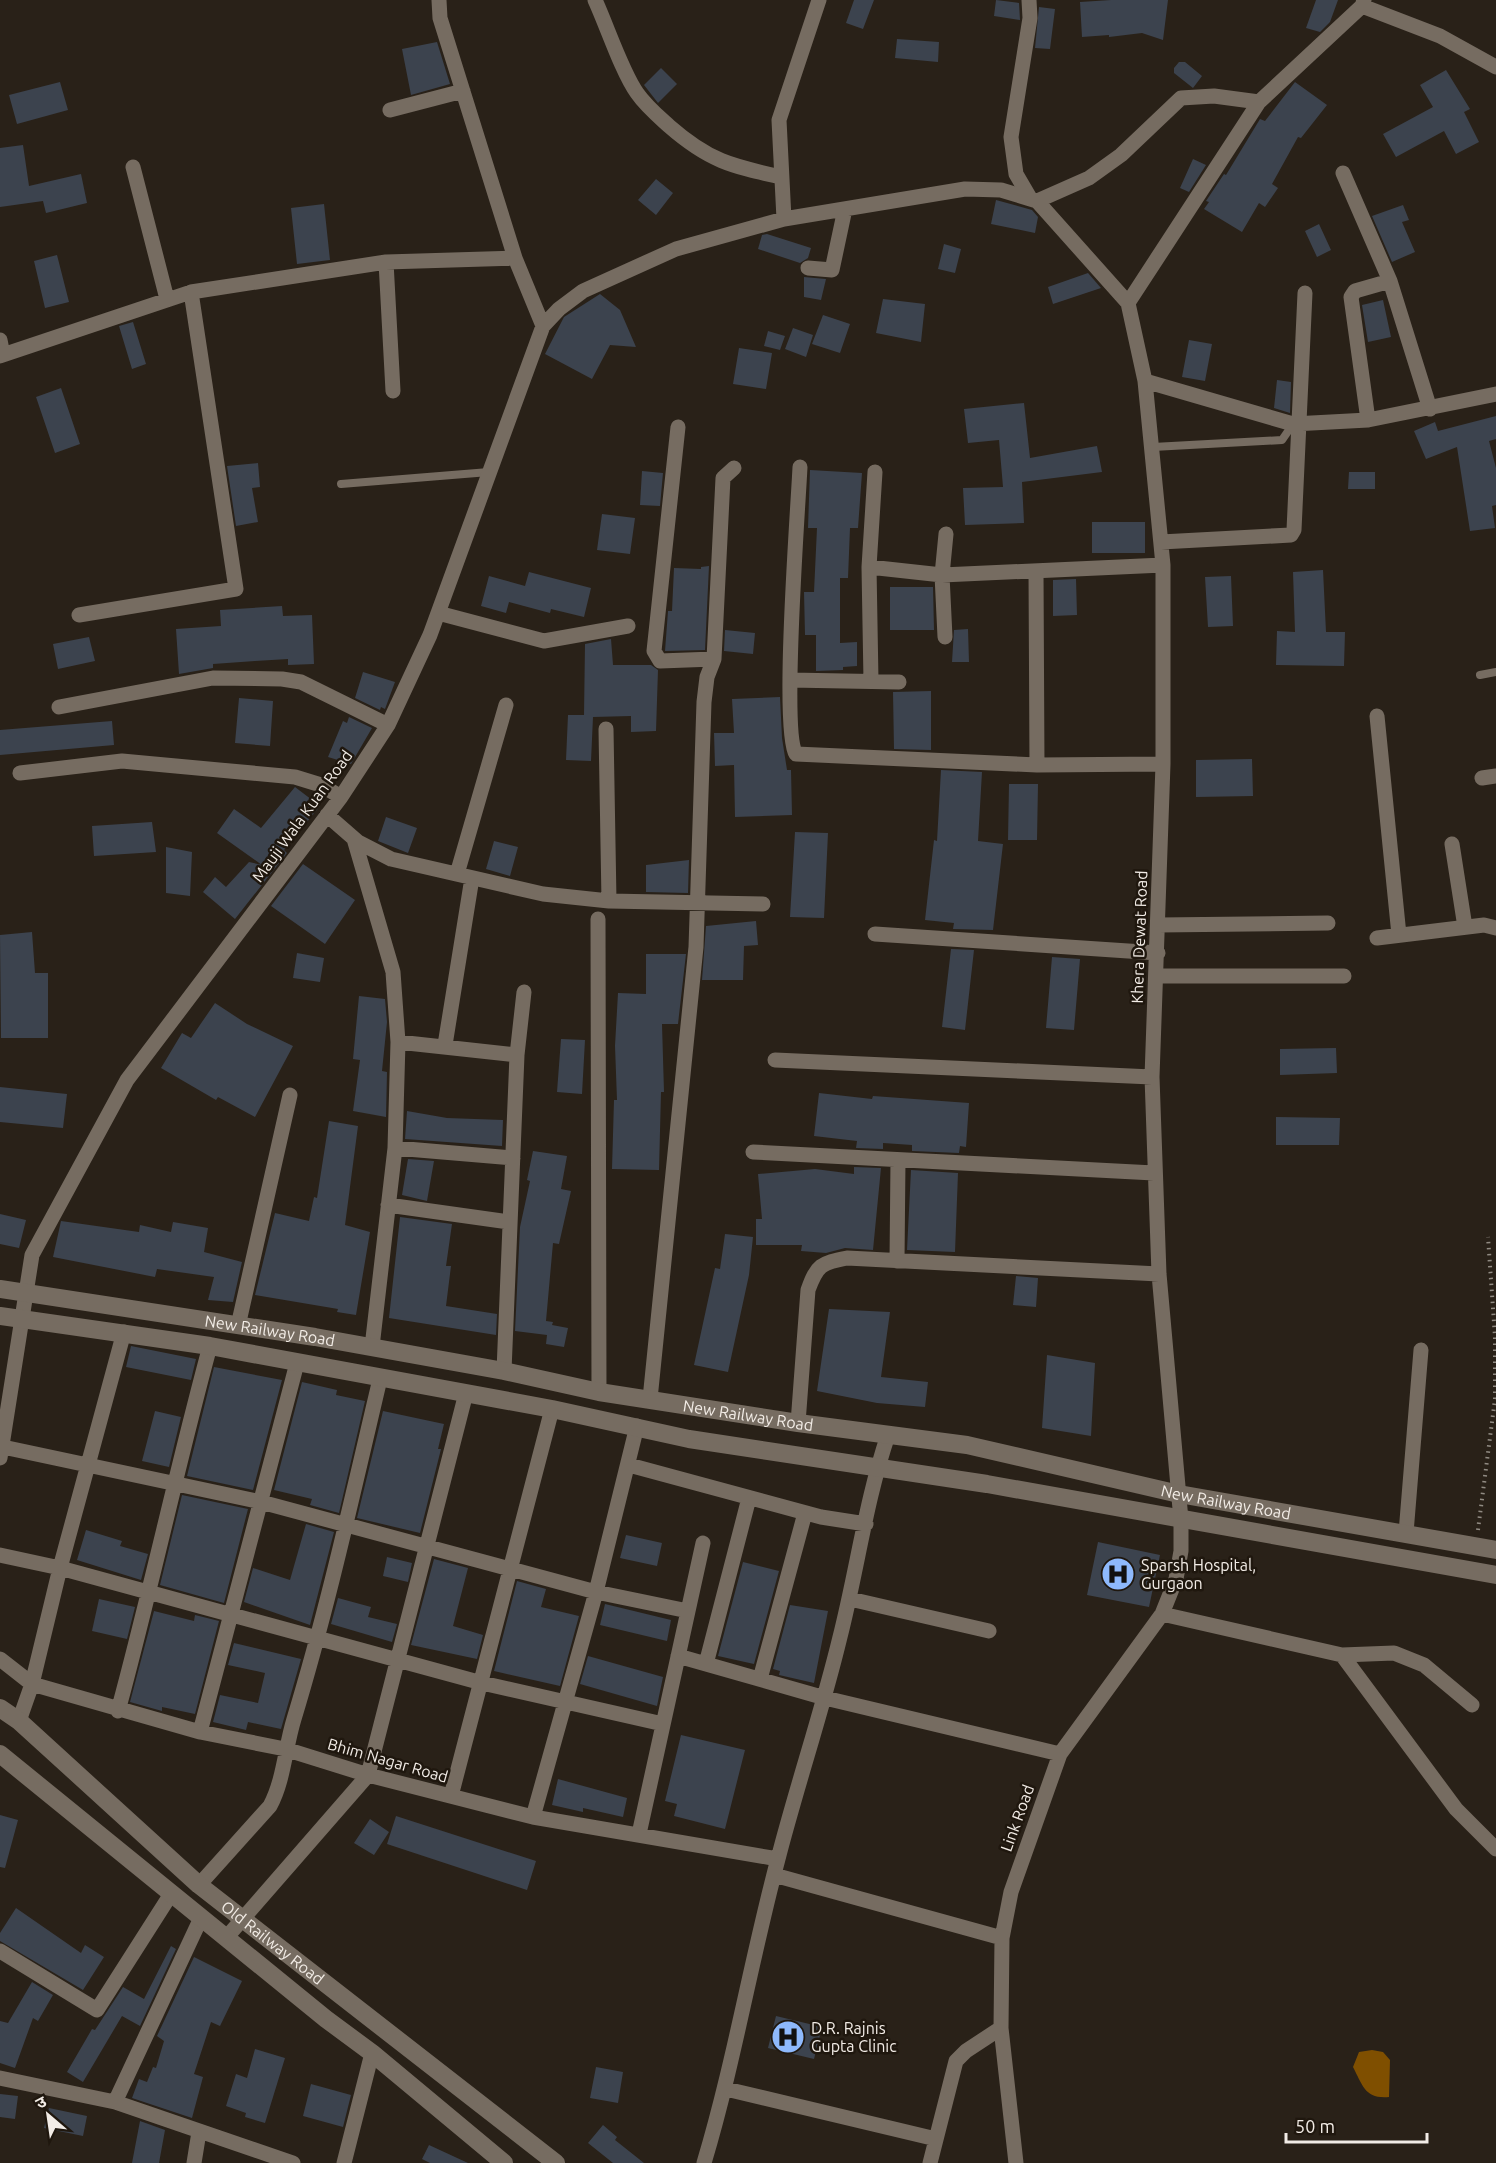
<svg xmlns="http://www.w3.org/2000/svg" width="1496" height="2163" font-family="Ubuntu,'Noto Sans Devanagari',sans-serif">
<rect width="100%" height="100%" fill="#292118"/>
<path fill="#7f4f00" d="M1372 2050 1383 2052 1390 2060 1389 2097C1365 2099 1363 2086 1353 2067L1359 2052Z"/>
<path fill="#3c434e" d="M854 0H874L863 29 846 23Z
M996 0 1019 3 1020 20 994 16Z
M1111 0H1168L1163 40 1142 33 1109 37V35L1082 37 1080 2Z
M1316 0H1338L1330 22 1320 32 1306 28Z
M1039 7 1055 9 1050 49 1035 48Z
M897 39 939 42 938 62 895 58Z
M437 42 450 84 411 95 402 49Z
M1179 62H1185L1202 76 1193 88 1174 73V68Z
M661 68 677 84 658 103 644 85Z
M1446 70 1470 109 1464 112 1479 142 1456 154 1444 131 1396 157 1383 134 1433 107 1420 85Z
M60 82 68 110 17 124 9 95Z
M1295 82 1327 105 1301 138 1298 137 1272 184 1278 188 1265 207 1259 203 1242 232 1204 209 1209 202 1206 201 1224 174 1226 175 1260 119 1265 121Z
M23 145 29 186 81 174 87 203 46 213 43 201 0 207V148Z
M1193 159 1206 165 1189 192 1180 188Z
M656 179 673 193 656 215 638 200Z
M996 200 1032 210 1038 217 1035 233 991 224Z
M324 204 330 260 297 264 291 208Z
M1403 205 1409 220 1402 222 1415 252 1392 262 1372 216Z
M1319 224 1331 250 1317 257 1305 231Z
M767 234 811 248 808 258 800 263 758 249 762 235Z
M944 244 961 249 955 273 938 269Z
M57 255 69 302 45 308 34 261Z
M1088 273 1101 288 1053 304 1048 287Z
M804 277 826 279 821 300 804 297Z
M600 294 620 310 636 347 610 345 592 379 545 354 564 317Z
M883 299 925 304 921 342 876 333Z
M1383 300 1391 337 1368 342 1362 305Z
M823 315 850 324 840 353 812 344Z
M133 322 146 364 132 369 119 326Z
M793 328 813 335 806 357 785 349Z
M768 331 785 336 780 350 764 346Z
M1189 340 1212 344 1205 381 1182 377Z
M739 348 772 353 766 389 733 384Z
M1277 380 1291 382 1290 413 1274 408Z
M61 388 80 444 55 453 36 397Z
M1024 403 1030 458 1097 446 1102 472 1022 482 1024 523 965 525 963 488 1003 487 999 440 968 443 964 409Z
M1496 416V439L1489 441 1496 468V505L1492 506 1495 528 1470 531 1457 447 1426 459 1414 431 1435 422 1438 431Z
M258 463 260 487 252 488 258 522 236 526 227 466Z
M810 470 862 473 858 528H850L848 578H840V643L857 642V666L843 667V670L816 671V635H805L804 592H814L817 528H808Z
M642 471 663 473 660 506 640 505Z
M1349 472H1375V489H1348Z
M602 514 635 518 630 554 597 550Z
M1092 522H1145V553H1092Z
M709 566 705 650 665 651 668 611H672L674 568 701 569V567Z
M1323 570 1326 632H1345L1344 666 1276 665 1277 631 1295 632 1293 572Z
M529 572 591 588 584 617 551 609 550 613 509 602 506 613 481 606 489 576 525 586Z
M1231 576 1233 626 1208 627 1205 577Z
M1076 579 1077 615 1053 616V580Z
M890 587H933L934 630H890Z
M282 606 283 616 312 615 314 664 288 665V659L255 661 213 664V668L179 674 176 629 221 626 220 610Z
M968 629 969 662H952L954 630Z
M725 630 755 633 753 654 724 651Z
M89 637 95 661 58 669 53 644Z
M611 639 613 665H651L658 670 656 731 631 732V716L593 717 591 761 566 760 568 715H584L585 644Z
M363 672 395 682 385 709 381 707 380 710 355 698Z
M931 691V750L894 749 893 692Z
M780 697 782 738 787 770H791L792 815 735 817 734 765 715 766 714 733H734L732 699Z
M239 698 273 701 270 746 235 743Z
M349 717 372 728 351 764 328 757 343 721 347 723Z
M112 721 114 745 0 755V730Z
M1252 759 1253 796 1196 797V760Z
M941 770 982 772 978 841 1003 844 993 930 953 929 954 923 925 920 934 840 937 841Z
M1009 784H1038L1037 840H1008Z
M295 787 320 806 284 850 287 853 235 919 203 892 215 877 226 887 249 862 262 865 217 833 234 809 261 828Z
M386 817 417 828 408 853 378 841Z
M152 822 156 852 94 856 92 826Z
M795 832 828 833 824 918 790 917Z
M494 841 518 847 510 876 486 869Z
M166 847 192 852 190 896 166 893Z
M689 860 688 893 646 892V865Z
M303 864 355 900 325 944 271 906Z
M756 921 758 945 744 946 743 980H702L706 926Z
M32 932 35 973H48V1038H1L0 935Z
M951 949 974 950 965 1030 942 1027Z
M297 953 324 958 320 982 293 978Z
M646 954H686L678 1024H662L664 1092H661L659 1170 612 1169 614 1100H617L615 1046 618 993 646 994Z
M1052 957 1080 959 1074 1030 1046 1028Z
M359 996 385 999 387 1022 382 1071 387 1072 386 1117 353 1111 360 1060 353 1059Z
M215 1003 247 1024 293 1046 255 1117 218 1097 216 1100 161 1068 182 1033 191 1038Z
M561 1039 585 1040 582 1094 557 1092Z
M1336 1048 1337 1073 1280 1075V1049Z
M0 1087 67 1094 63 1128 0 1122Z
M819 1093 872 1099 873 1096 969 1103 966 1147 960 1146 959 1153 912 1151V1145L883 1143V1149L856 1148 857 1141 814 1136Z
M407 1111 447 1118 503 1120 502 1146 405 1139Z
M1276 1117 1340 1118 1339 1145H1276Z
M329 1121 358 1126 345 1225 370 1232 356 1315 337 1312 338 1309 255 1295 275 1213 309 1221 314 1197 317 1198Z
M533 1151 567 1156 561 1189 571 1191 559 1244 553 1243 546 1321 553 1322 552 1325 568 1328 564 1347 546 1344 547 1335 515 1331 520 1227 530 1181 527 1180Z
M408 1159 434 1161 427 1201 402 1195Z
M854 1167 881 1168 873 1250 845 1248 826 1253 801 1251 802 1245H756V1219H762L758 1174 815 1169 854 1174Z
M911 1170 958 1173 955 1252 907 1250Z
M0 1214 26 1220 19 1248 0 1244Z
M400 1217 452 1224 446 1266H451L446 1306 497 1314 496 1335 389 1318Z
M61 1221 139 1232 140 1225 171 1232 173 1222 208 1228 204 1252 242 1262 233 1302 208 1300 214 1277 157 1269 155 1277 53 1257Z
M725 1234 753 1237 749 1275 728 1372 694 1365 715 1268 720 1269Z
M1016 1276 1038 1278 1036 1307 1013 1305Z
M829 1309 890 1312 881 1377 928 1382 925 1407 877 1403 817 1391Z
M131 1346 196 1359 191 1380 126 1367Z
M1047 1355 1095 1363 1091 1436 1042 1428Z
M214 1367 282 1380 253 1490 187 1476Z
M302 1382 337 1390 336 1395 365 1401 339 1513 310 1505 312 1499 274 1490Z
M155 1411 181 1417 169 1467 142 1461Z
M383 1411 444 1424 438 1449H441L420 1533 357 1518Z
M182 1495 248 1509 224 1603 160 1585Z
M306 1524 334 1532 310 1625 244 1602 253 1568 290 1580Z
M86 1530 122 1541 120 1546 148 1554 141 1580 77 1560Z
M626 1535 662 1543 657 1566 620 1558Z
M1098 1542 1160 1555 1149 1607 1087 1595Z
M387 1557 412 1563 408 1582 383 1576Z
M434 1559 468 1568 453 1626 483 1635 477 1659 411 1645Z
M743 1562 779 1571 754 1664 718 1656Z
M517 1581 546 1589 541 1607 579 1616 560 1686 494 1671Z
M338 1598 371 1607 368 1617 397 1624 392 1642 331 1624Z
M99 1599 135 1607 127 1639 92 1631Z
M605 1604 671 1620 667 1641 600 1625Z
M790 1605 828 1611 814 1683 779 1675 780 1671 773 1669Z
M154 1611 194 1621 195 1615 219 1621 195 1714 162 1707V1711L130 1702Z
M234 1643 301 1659 281 1729 248 1722 246 1730 213 1722 220 1695 258 1703 265 1673 228 1665Z
M588 1656 663 1677 657 1706 580 1684Z
M681 1735 745 1750 725 1829 674 1816 677 1804 665 1801Z
M558 1779 627 1798 623 1817 583 1808V1812L552 1805Z
M0 1815 18 1820 5 1868 0 1867Z
M396 1816 536 1861 527 1890 387 1844Z
M370 1819 389 1832 374 1855 354 1843Z
M16 1908 81 1953 85 1945 104 1957 83 1990 0 1941V1933Z
M171 1946 176 1949 140 2026 122 2016 83 2082 67 2072 92 2029 95 2030 123 1987 144 1999Z
M194 1957 242 1981 220 2026 211 2022 194 2074 203 2077 192 2118 132 2098 139 2079 147 2082 153 2067 156 2068 164 2041 157 2036Z
M32 1982 53 1995 38 2021 33 2018 15 2068 0 2063V2021L8 2023Z
M776 2016 822 2027 814 2059 768 2048Z
M255 2049 285 2058 265 2123 245 2117 246 2113 226 2106 236 2074 247 2078Z
M596 2067 623 2072 618 2103 590 2098Z
M311 2084 351 2095 343 2127 303 2116Z
M0 2094 18 2096 15 2119 0 2117Z
M49 2108 87 2116 83 2136 44 2128Z
M140 2121 165 2130 159 2163H132Z
M603 2125 617 2137 615 2140 644 2163H613L588 2143Z
M429 2145 468 2163H430L422 2159Z"/>
<g fill="none" stroke-linecap="round" stroke-linejoin="round">
<path stroke="#918b83" stroke-width="4" stroke-dasharray="1.5 4.5" stroke-linecap="butt" d="M1478 1530 1495 1399V1337L1488 1237"/>
<path stroke="#766c61" stroke-width="8" d="M1153 447 1282 440 1293 424
M341 484 489 472
M1480 675 1496 672"/>
<path stroke="#766c61" stroke-width="15" d="M439 0 440 18 515 258 543 326
M595 0C607 26 622 72 637 93 646 106 658 116 669 126 709 161 731 166 781 177
M1029 0 1030 18 1011 137 1016 174 1030 198
M1362 6 1440 36 1496 67
M390 110 463 91
M133 167 167 299
M1343 173 1390 281 1430 409
M1037 201 1089 178 1121 155 1181 98 1214 96 1259 102
M784 219 779 120 819 0
M386 262 393 391
M808 268 832 270 845 209
M1128 303 1259 102 1362 6 1364 0
M0 340 3 355
M0 356 191 292 386 262 515 258
M1145 381 1293 424 1368 420 1496 394
M1368 420 1351 297 1355 291 1390 281
M800 467C798 509 781 732 796 754L1037 765 1163 764
M1161 542 1291 535 1294 530 1305 293
M869 567 942 575 1163 565
M1036 571 1037 765
M438 613 544 641 628 626
M79 615 236 589 191 292
M945 637 942 575 946 534
M714 659 723 478 734 468
M790 680 899 682
M871 681 869 567 875 472
M59 707 213 678 282 679 301 682 388 725
M1377 716 1399 935
M606 729 609 901
M20 773 122 761 295 777 321 785 341 797
M1482 778 1496 776
M327 815 358 842 391 859 543 894 609 901 763 904
M354 839 393 972 398 1042 395 1148 372 1347
M1452 844 1465 927
M457 874 506 705
M598 919 599 1392
M1158 925 1328 923
M875 934 1158 953
M1377 938 1484 925 1496 928
M1156 976H1344
M398 1042 517 1055
M445 1045 472 878
M775 1060 1152 1077
M395 1148 513 1158
M753 1152 1154 1173
M388 1205 509 1222
M897 1261 898 1160
M238 1326 290 1095
M504 1371 517 1055 524 992
M650 1399 696 947 704 702 707 677 714 659 660 661 654 651 678 427
M798 1423 808 1290C817 1265 821 1263 847 1258L1159 1274
M3 1447 261 1502 596 1592 688 1611
M0 1458 32 1255 127 1080 341 797 388 725 430 635 543 326 559 309 583 291 676 249 784 219 965 189 1001 190 1037 201 1128 303 1145 381 1163 565V764L1152 1077 1159 1274 1181 1520V1551L1176 1579 1162 1614 1060 1754 1011 1892 1002 1938 1001 2028 1016 2163
M629 1465 821 1517 866 1524
M1406 1533 1421 1350
M0 1555 60 1568 482 1683 663 1724
M850 1599 989 1631
M1162 1614 1342 1655 1394 1653 1424 1665 1472 1705
M1342 1655 1456 1809 1496 1849
M678 1656 825 1698 1060 1754
M0 1659 32 1684 200 1732 285 1749 368 1775 533 1817 778 1859
M706 1664 749 1498
M760 1679 805 1513
M118 1711C151 1590 177 1467 210 1346
M19 1721 32 1684 60 1568 124 1332
M200 1732 297 1363
M451 1796 552 1409
M533 1817 596 1592 637 1426
M639 1834 703 1543
M774 1875 1002 1938
M199 1885 270 1806C284 1780 285 1748 294 1719 328 1607 353 1493 380 1379
M226 1938 368 1775 466 1393
M0 1951 97 2010 171 1894
M0 2078 115 2102 293 2163
M726 2089 936 2139
M115 2102 201 1918
M194 2163 199 2132
M344 2163 372 2053
M704 2163C734 2063 751 1960 778 1859 797 1785 822 1712 840 1637 857 1570 866 1500 888 1435
M930 2163 956 2061 966 2051 1001 2028"/>
<g stroke="#766c61" stroke-width="18">
<path id="s1" d="M0 1289 315 1337 504 1371 599 1392 798 1423 967 1445 1179 1494 1496 1550"/>
<path d="M0 1316 210 1346 552 1409 689 1439 987 1484 1496 1575"/>
<path id="s2" d="M0 1708 19 1721 199 1885 556 2163"/>
<path d="M0 1754 326 2019 372 2053 504 2163"/>
</g>
</g>
<defs>
<g id="hospital-disc" transform="scale(1.725)"><circle r="9.5" fill="#8eb9fc" stroke="#1f170e"/><path d="M-5-5h3v3.5h4V-5h3V5h-3V1.5h-4V5h-3Z" fill="#111"/></g>
</defs>
<g fill-rule="evenodd">
<use href="#hospital-disc" x="1118" y="1574"/>
<use href="#hospital-disc" x="788" y="2037"/>
</g>
<g text-anchor="middle" dominant-baseline="central" stroke-width="5" stroke-linejoin="round" paint-order="stroke">
<g font-size="16" fill="#f2ece6" stroke="#1f170e">
<text transform="translate(302 816) rotate(-54)">Mauji Wala Kuan Road</text>
<text transform="translate(1139 937) rotate(-88)">Khera Dewat Road</text>
<text stroke="none"><textPath href="#s1" startOffset="273">New Railway Road</textPath></text>
<text stroke="none"><textPath href="#s1" startOffset="759">New Railway Road</textPath></text>
<text stroke="none"><textPath href="#s1" startOffset="1245">New Railway Road</textPath></text>
<text transform="translate(388 1760) rotate(16)">Bhim Nagar Road</text>
<text transform="translate(1017 1818) rotate(-70)">Link Road</text>
<text stroke="none"><textPath href="#s2" startOffset="360">Old Railway Road</textPath></text>
</g>
<g font-size="16" fill="#f2ece6" stroke="#1f170e" text-anchor="start">
<text x="1141" y="1565">Sparsh Hospital,<tspan x="1141" dy="18">Gurgaon</tspan></text>
<text x="811" y="2028">D.R. Rajnis<tspan x="811" dy="18">Gupta Clinic</tspan></text>
</g>
</g>
<g transform="translate(48 2115) rotate(331)" stroke="#1f170e" stroke-width="4.5" paint-order="stroke">
<path d="M0-4.5L10 22L0 15L-10 22Z" fill="#f2ece6"/>
<text y="-9" font-size="16" font-weight="bold" text-anchor="middle" fill="#f2ece6">उ</text>
</g>
<path d="M1286 2133v9h141v-9" fill="none" stroke="#f2ece6" stroke-width="3"/>
<text x="1295" y="2133" font-size="18" fill="#f2ece6" stroke="#1f170e" stroke-width="4.5" paint-order="stroke">50 m</text>
</svg>
